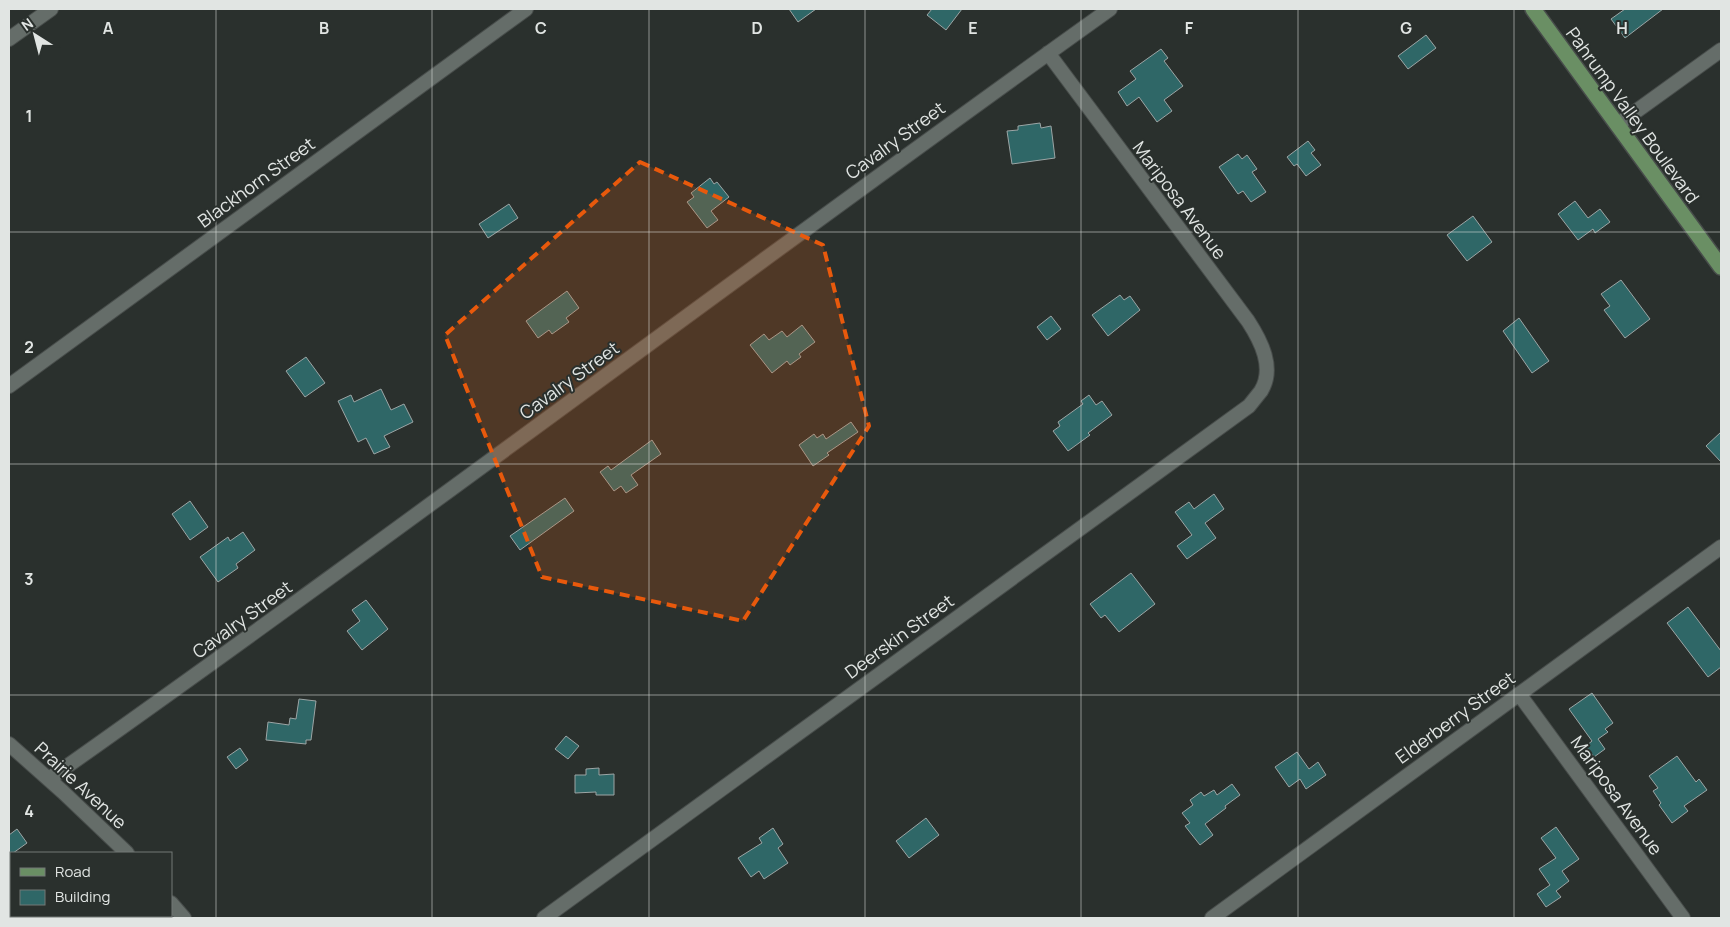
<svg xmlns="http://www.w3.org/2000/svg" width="1730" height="927" font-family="Manrope,sans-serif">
<rect width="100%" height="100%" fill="#2a302d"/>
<path fill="#2f6767" stroke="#9ca5a5" d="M789 9H816L798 22Z
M932 9H962L946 30 927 15Z
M1625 9H1663L1625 38 1611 19Z
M1426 35 1436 48 1408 69 1398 56Z
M1161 49 1168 58 1164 61 1183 86 1164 100 1172 111 1157 122 1139 97 1127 106 1118 92 1136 79 1130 71Z
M1040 123 1041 128 1051 126 1055 158 1012 164 1007 131 1018 130V126Z
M1308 141 1315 150 1311 153 1321 165 1306 176 1297 164 1294 166 1287 157Z
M1238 154 1242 159 1247 155 1257 169 1252 172 1266 192 1251 202 1243 191 1238 194 1219 167Z
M710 178 714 184 717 182 729 197 711 211 718 220 707 228 687 202 694 197 691 193Z
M1575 201 1588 218 1600 209 1610 222 1595 233 1593 229 1578 240 1558 214Z
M509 204 518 218 488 238 479 224Z
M1473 216 1492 242 1467 261 1447 235Z
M1621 280 1650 319 1625 338 1604 310 1610 306 1601 294Z
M567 291 579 308 566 318 569 322 552 334 549 330 538 338 526 321Z
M1120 295 1124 300 1130 296 1140 310 1108 336 1092 315Z
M1051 316 1061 329 1047 340 1037 327Z
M1519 318 1549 361 1532 373 1503 331Z
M802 325 815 342 799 354 801 357 790 365 787 361 772 373 750 345 764 334 769 340 782 331 787 337Z
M306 357 325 383 305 397 286 371Z
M381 389 391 410 404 404 413 422 384 436 390 447 374 454 366 438 358 442 338 401 351 395 354 402Z
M1089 395 1096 405 1102 401 1112 415 1088 433 1090 435 1068 451 1053 431 1060 426 1058 422 1083 404 1081 401Z
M851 422 858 432 827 453 829 455 813 466 799 445 814 434 817 438 823 434 826 439Z
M1721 432V462L1706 446Z
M652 440 661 454 631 475 638 485 626 493 621 486 614 491 600 472 608 466 611 470Z
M1214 494 1224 509 1205 523 1216 538 1187 559 1177 546 1192 535 1175 512 1189 502 1194 509Z
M565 498 574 511 520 550 510 536Z
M190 501 208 527 190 540 172 514Z
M243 532 255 550 236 564 238 568 218 582 200 557 228 537 230 541Z
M1131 573 1155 604 1119 632 1105 615 1101 618 1090 604Z
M366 600 388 629 362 650 347 631 360 621 352 610Z
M1688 607 1721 651V667L1708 677 1667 623Z
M1592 693 1613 723 1605 729 1608 732 1598 739 1605 749 1594 757 1586 746 1592 741 1569 709Z
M299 699 316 701 311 740H306V744L266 740 268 722 289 725 290 718 296 719Z
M566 736 579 746 568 759 555 749Z
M240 748 248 760 236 769 227 757Z
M1297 752 1309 769 1318 762 1326 775 1306 789 1300 779 1289 787 1275 767Z
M1677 756 1696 782 1699 779 1707 790 1684 806 1688 811 1672 823 1659 805 1661 803 1653 791 1658 788 1649 776Z
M599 768V775L614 774V795H596V792L575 793V775H586V769Z
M1232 784 1240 795 1225 806 1226 808 1205 824 1213 835 1200 845 1185 826 1190 823 1182 813 1193 805 1190 800 1201 792 1204 796 1214 790 1217 795Z
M926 818 939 835 909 858 896 841Z
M1556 827 1579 859 1562 871 1569 881 1556 891 1561 897 1546 907 1537 894 1550 885 1539 869 1556 858 1541 838Z
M773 828 783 844 778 848 788 863 764 879 759 871 751 877 738 858 762 843 759 838Z
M17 829 27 843 9 856V835Z"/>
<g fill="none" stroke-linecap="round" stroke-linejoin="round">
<g stroke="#484d4b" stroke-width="16">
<path id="minor" d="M9 39 51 9
M1617 125 1721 50
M9 386 526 9
M1519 694 1683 918
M9 744 63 792 127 853
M49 779C406 527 754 263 1110 9
M171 903 184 918
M544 918 1249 406C1253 401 1257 396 1261 391 1275 368 1261 341 1248 321L1048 53
M1212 918 1721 547"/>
</g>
<g stroke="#484d4b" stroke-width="18">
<path id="major" d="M1533 9 1721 267"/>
</g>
<use href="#minor" stroke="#656d69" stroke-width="14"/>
<use href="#major" stroke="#6a8f64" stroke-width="15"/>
</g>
<path fill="#e8590c" fill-opacity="0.2" stroke="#e8590c" stroke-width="4" stroke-dasharray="10 6" stroke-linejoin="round" d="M640 162 823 245 869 426 743 621 542 577 445 335Z"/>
<path fill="none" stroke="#e1e5e3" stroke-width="1" stroke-opacity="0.55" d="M216 9V918M432 9V918M649 9V918M865 9V918M1081 9V918M1298 9V918M1514 9V918M9 232H1721M9 464H1721M9 695H1721"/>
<g text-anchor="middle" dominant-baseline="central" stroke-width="4" stroke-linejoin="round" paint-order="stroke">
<g font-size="18" fill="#e1e5e3" stroke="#2a302d">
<text transform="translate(1633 115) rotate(54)">Pahrump Valley Boulevard</text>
<text transform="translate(895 140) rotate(-36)">Cavalry Street</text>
<text transform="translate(256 182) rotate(-36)">Blackhorn Street</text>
<text transform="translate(1180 200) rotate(53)">Mariposa Avenue</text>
<text transform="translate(569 380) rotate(-36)">Cavalry Street</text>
<text transform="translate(242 619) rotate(-36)">Cavalry Street</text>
<text transform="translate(899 636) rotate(-36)">Deerskin Street</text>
<text transform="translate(1455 717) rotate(-36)">Elderberry Street</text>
<text transform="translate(81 785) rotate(43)">Prairie Avenue</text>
<text transform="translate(1617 795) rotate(54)">Mariposa Avenue</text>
</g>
</g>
<g font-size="16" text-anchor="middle" font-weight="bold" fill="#e1e5e3" stroke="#2a302d" stroke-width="4" stroke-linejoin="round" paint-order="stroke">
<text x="108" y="34">A</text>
<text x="324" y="34">B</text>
<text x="541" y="34">C</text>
<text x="757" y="34">D</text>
<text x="973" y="34">E</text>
<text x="1189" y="34">F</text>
<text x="1406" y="34">G</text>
<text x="1622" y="34">H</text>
<text x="29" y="122">1</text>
<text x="29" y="353">2</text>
<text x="29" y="585">3</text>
<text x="29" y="817">4</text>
</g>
<rect width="1730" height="927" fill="none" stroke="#e1e5e3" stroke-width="20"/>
<rect x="10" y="852" width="162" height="65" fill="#2a302d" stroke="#737876"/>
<rect x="20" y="868" width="25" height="8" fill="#6a8f64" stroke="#737876"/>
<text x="55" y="877" font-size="15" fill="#e1e5e3">Road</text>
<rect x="20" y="890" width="25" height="15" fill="#2f6767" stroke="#737876"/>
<text x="55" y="902" font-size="15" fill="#e1e5e3">Building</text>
<g transform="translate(35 35) rotate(324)" stroke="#2a302d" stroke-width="4" paint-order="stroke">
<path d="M0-4L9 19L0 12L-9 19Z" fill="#e1e5e3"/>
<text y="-8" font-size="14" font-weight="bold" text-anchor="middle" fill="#e1e5e3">N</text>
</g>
</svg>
